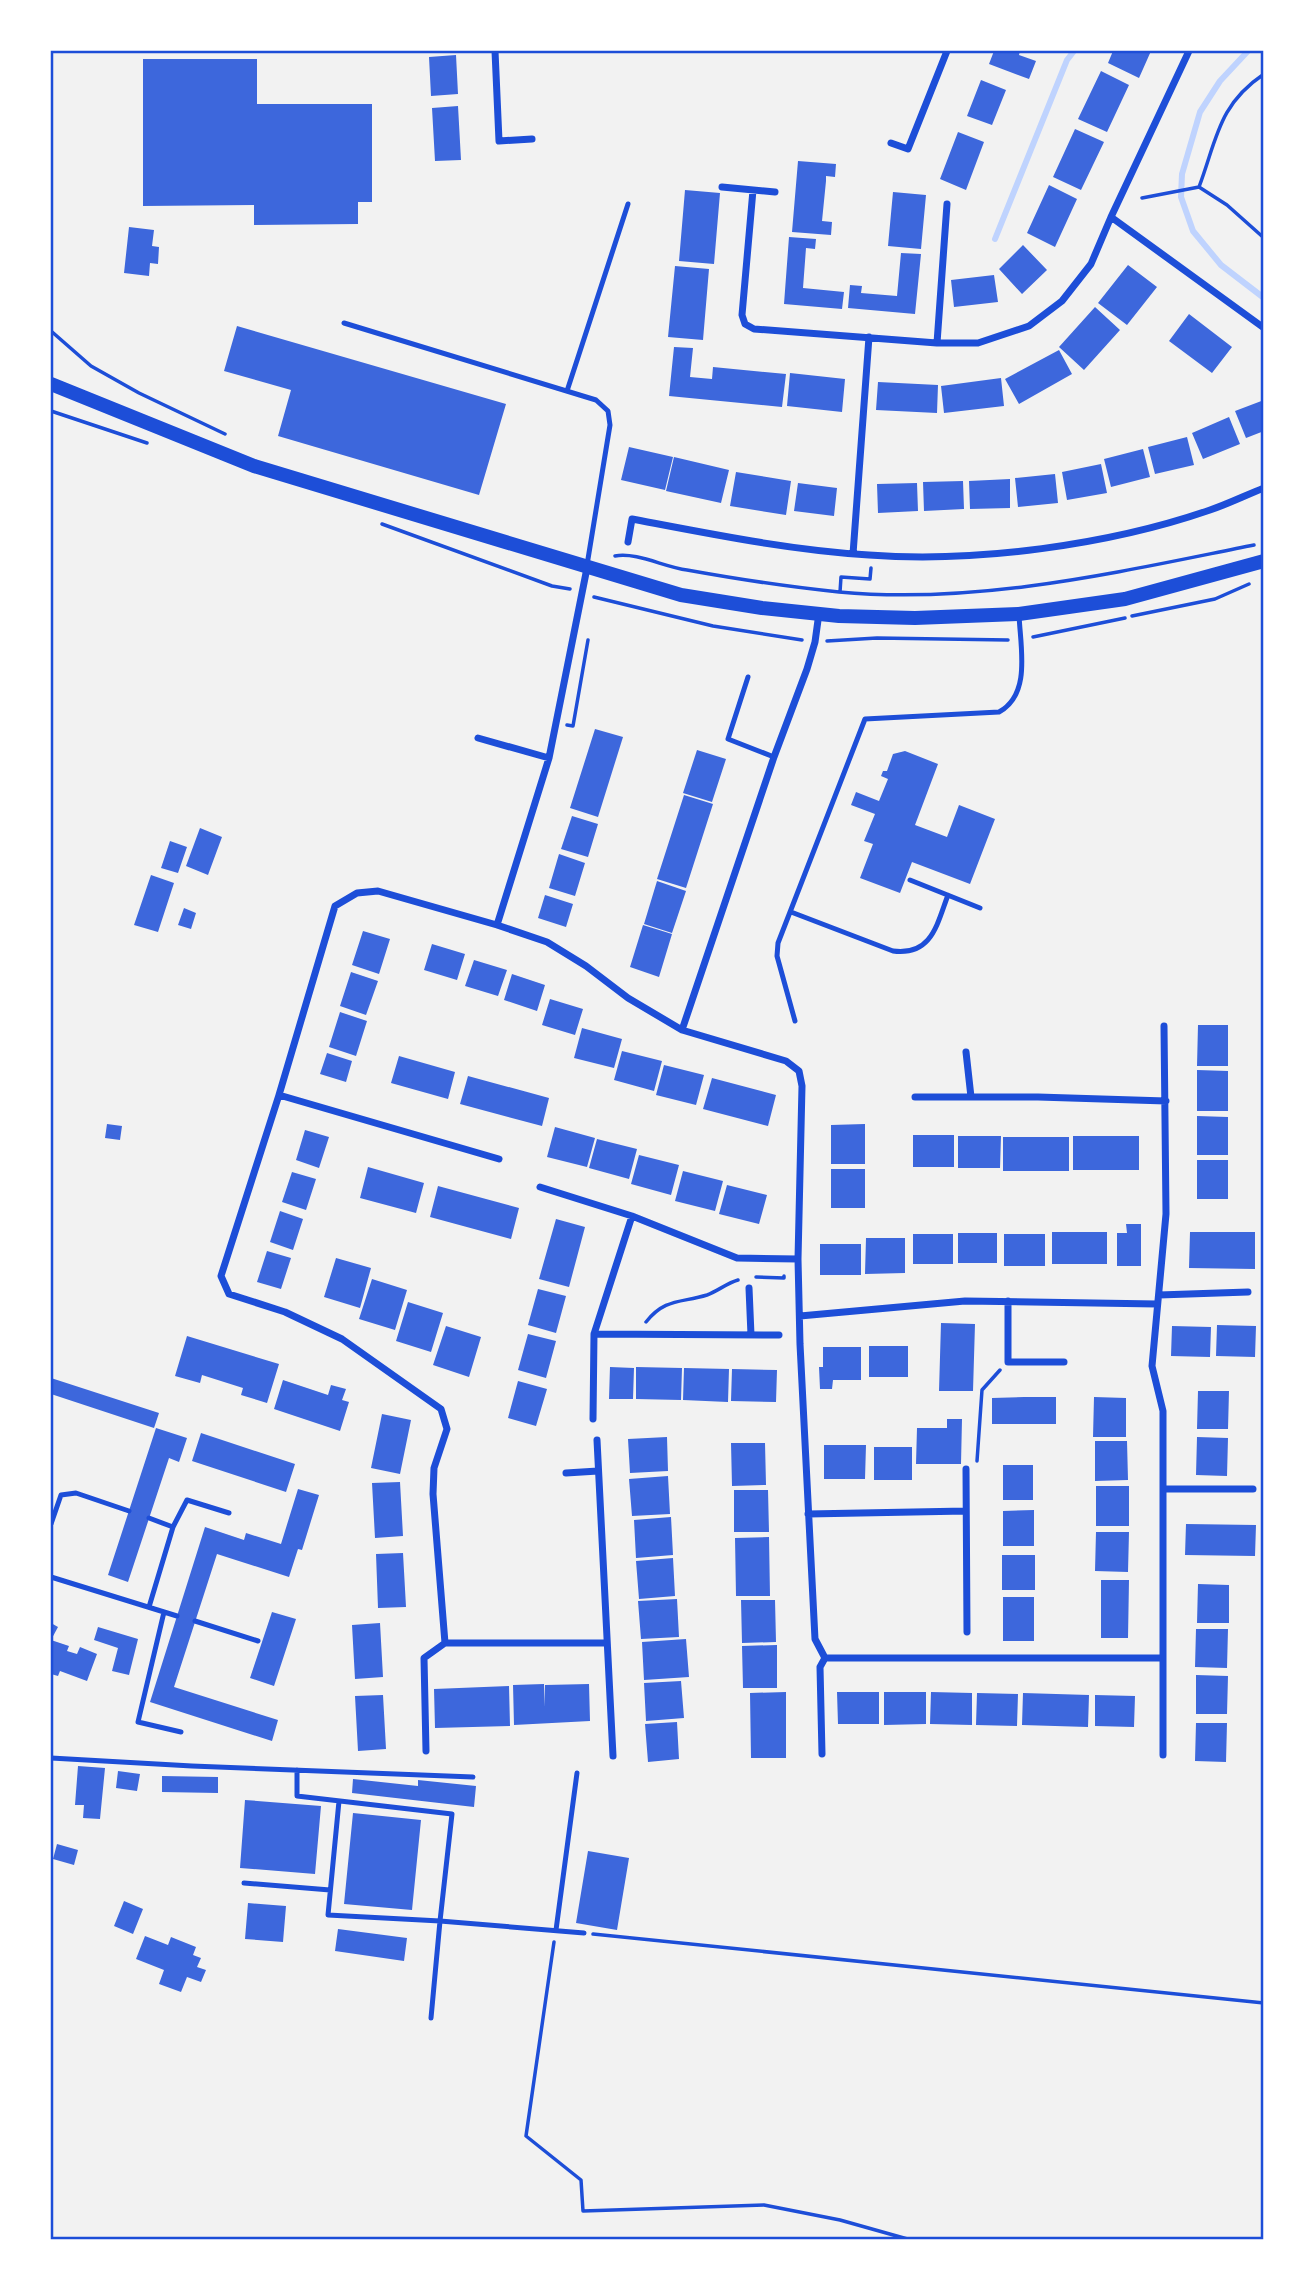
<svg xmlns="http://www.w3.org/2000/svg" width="1315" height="2291" font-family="Lato,sans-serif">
<rect width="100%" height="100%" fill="#f2f2f2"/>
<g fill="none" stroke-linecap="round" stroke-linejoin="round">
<path stroke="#bfd3fe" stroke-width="6" d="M1248 51 1220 81 1200 112 1182 174 1181 197 1193 231 1221 265 1264 298
M995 239 1067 60 1074 51"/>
</g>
<path fill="#3d67dc" d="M994 51H1020L1019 55 1036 61 1029 79 989 64Z
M1113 51H1151L1139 78 1108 63Z
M456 55 458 94 431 96 429 57Z
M143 59H257V104H372V202H358V224L254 225V205L143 206Z
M1101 71 1129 85 1107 132 1078 119Z
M981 80 1006 90 992 125 967 116Z
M458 106 461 160 435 161 432 108Z
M1075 129 1104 142 1081 190 1053 177Z
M958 132 984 142 966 190 940 179Z
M798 161 836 164 835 177 826 176V181L822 221 832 222 831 235 792 232Z
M1049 185 1077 199 1055 247 1027 233Z
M685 190 720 193 714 264 679 261Z
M893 192 926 195 921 249 888 246Z
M129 227 154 230 152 246 159 247 158 264 150 263 149 276 124 273Z
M789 237 816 239 815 249 806 248 803 288 844 292 842 309 784 304Z
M1023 245 1047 270 1022 294 999 269Z
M901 253 921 254 915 314 848 308 850 285 862 286 861 293 897 296Z
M1128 265 1157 287 1127 325 1098 303Z
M675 266 709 269 703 340 668 337Z
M994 275 998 302 954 307 951 280Z
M1095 307 1120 330 1084 370 1059 347Z
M1189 314 1232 347 1212 373 1169 341Z
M237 326 506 404 479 495 278 436 291 390 224 371Z
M674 347 693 348 690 377 712 379 713 367 786 374 782 407 669 396Z
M1059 350 1072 374 1019 404 1005 379Z
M790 373 845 379 842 412 787 406Z
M1001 378 1004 406 944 413 941 386Z
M878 382 938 385 937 413 876 410Z
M1264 400V431L1246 438 1235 411Z
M1229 417 1240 444 1203 459 1192 433Z
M1187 437 1194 465 1155 474 1148 447Z
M629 447 673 457 665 490 621 480Z
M1143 449 1150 477 1111 487 1104 459Z
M674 457 729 470 721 503 666 491Z
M1101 464 1107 493 1067 500 1062 472Z
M736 472 791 481 786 515 730 506Z
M1055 474 1058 503 1018 507 1015 478Z
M1010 479V508L970 509 969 481Z
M963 481 964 509 924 511 923 482Z
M798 483 837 488 834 516 794 511Z
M917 483 918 511 878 513 877 484Z
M595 729 623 737 598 817 570 808Z
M697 750 726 759 712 802 683 793Z
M905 751 938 764 915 825 947 837 959 805 995 819 970 884 912 862 900 893 860 878 873 844 864 841 875 814 851 805 856 792 879 801 888 779 881 776 883 771H887L893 754Z
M684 795 713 804 686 888 657 879Z
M572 816 598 824 588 857 561 849Z
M200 828 222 837 208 875 186 866Z
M170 841 187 847 178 873 161 868Z
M559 854 585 863 575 896 549 888Z
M151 875 174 883 158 932 134 925Z
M657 881 686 891 672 933 644 924Z
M545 895 573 904 566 927 538 918Z
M184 908 196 913 191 929 178 925Z
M643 925 672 934 659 977 630 967Z
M363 931 390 939 379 974 352 965Z
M432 944 465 954 457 980 424 970Z
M474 960 507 970 498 996 465 986Z
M351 972 378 981 366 1015 340 1006Z
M512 974 545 985 537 1011 504 1000Z
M550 999 583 1009 575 1035 542 1025Z
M340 1012 367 1021 356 1056 329 1047Z
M1198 1025H1228V1066H1197Z
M582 1028 622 1039 614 1068 574 1058Z
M622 1051 662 1061 654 1091 614 1080Z
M327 1053 352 1061 346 1082 320 1074Z
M399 1056 455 1072 448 1099 391 1083Z
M664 1065 704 1075 696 1105 656 1095Z
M1197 1070 1228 1071V1111H1197Z
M468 1076 549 1098 542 1126 460 1104Z
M712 1078 776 1095 768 1126 703 1109Z
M1197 1116 1228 1117V1155H1197Z
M107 1124 122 1126 120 1140 105 1138Z
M865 1124V1164H831V1125Z
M555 1127 595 1138 587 1167 547 1157Z
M305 1130 329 1137 319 1168 296 1160Z
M913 1135H954V1167H913Z
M958 1136H1001L1000 1168H958Z
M1073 1136H1139V1170H1073Z
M1003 1137H1069V1171H1003Z
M597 1139 637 1149 629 1179 589 1168Z
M639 1155 679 1165 671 1195 631 1184Z
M1197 1160H1228V1199H1197Z
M368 1167 424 1183 416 1213 360 1198Z
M831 1169H865V1208H831Z
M683 1171 723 1181 715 1211 675 1201Z
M292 1172 316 1179 306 1210 282 1202Z
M727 1185 767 1195 759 1224 719 1214Z
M438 1186 519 1208 511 1239 430 1217Z
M280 1211 303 1219 293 1250 270 1242Z
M556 1219 585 1227 569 1287 539 1279Z
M1126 1224H1141V1266H1117V1233H1127Z
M1052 1232H1107V1264H1052Z
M1190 1232H1255V1269L1189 1268Z
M958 1233H997V1263H958Z
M913 1234H953V1264H913Z
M1004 1234H1045V1266H1004Z
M866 1238H905V1273L865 1274Z
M820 1244H861V1275H820Z
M267 1251 291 1258 281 1289 257 1282Z
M336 1258 371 1268 360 1308 324 1297Z
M372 1279 407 1290 395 1330 359 1319Z
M538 1289 566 1296 556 1333 528 1325Z
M408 1302 443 1313 431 1352 396 1341Z
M941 1323 975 1324 973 1391H939Z
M1217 1325 1256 1326 1255 1357 1216 1356Z
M446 1326 481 1337 469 1377 433 1365Z
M1172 1326 1211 1327 1210 1357 1171 1356Z
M528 1334 556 1341 546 1378 518 1370Z
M187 1336 279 1364 267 1403 241 1395 243 1388 202 1375 200 1383 175 1376Z
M869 1346H908V1377H869Z
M823 1347H861V1380H833L832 1389H820L819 1367H823Z
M610 1367 634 1368 633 1399H609Z
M636 1367 682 1368 681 1400 636 1399Z
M684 1368 729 1369 728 1402 683 1400Z
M732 1369 777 1370 776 1402 731 1401Z
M51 1378 159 1413 154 1428 51 1394Z
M283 1380 328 1395 331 1385 346 1389 342 1400 349 1402 340 1431 274 1409Z
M518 1381 547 1389 536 1426 508 1418Z
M1198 1391H1229L1228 1429H1197Z
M1024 1397H1056V1424H992V1398Z
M1094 1397 1126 1398V1437H1093Z
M382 1414 411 1420 400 1474 371 1468Z
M947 1419H962L961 1464H916L917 1428H947Z
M156 1428 187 1438 179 1462 169 1458 128 1582 108 1575Z
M201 1433 295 1464 286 1492 192 1461Z
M667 1437 668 1471 630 1473 628 1439Z
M1197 1437 1228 1438 1227 1476 1196 1475Z
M1095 1441H1127L1128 1480 1095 1481Z
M731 1443H765L766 1485 732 1486Z
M824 1445H866L865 1479H824Z
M874 1447H912V1480H874Z
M1003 1465H1033V1500H1003Z
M668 1476 670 1514 632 1516 629 1479Z
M400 1482 403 1536 375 1538 372 1483Z
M1096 1486H1129V1526H1096Z
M298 1489 319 1495 302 1550 298 1549 289 1577 217 1554 174 1687 278 1720 272 1741 150 1702 205 1527 244 1540 246 1533 281 1544Z
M734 1490H768L769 1532H734Z
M1034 1510V1546H1003V1511Z
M671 1517 673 1555 636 1558 634 1520Z
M1186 1524 1256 1525 1255 1556 1185 1555Z
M1096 1532H1129L1128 1572 1095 1571Z
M769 1537 770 1596H736L735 1538Z
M403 1553 406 1607 378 1608 376 1554Z
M1002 1555H1035V1590H1002Z
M673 1558 675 1596 639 1599 636 1561Z
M1101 1580H1129L1128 1638H1101Z
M1198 1584 1229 1585V1623H1197Z
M1003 1597H1034V1641H1003Z
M677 1599 679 1637 641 1639 638 1601Z
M741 1600H775L776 1642 742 1643Z
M272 1612 296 1619 274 1686 250 1678Z
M51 1623 58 1627 51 1640 69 1646 67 1651 77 1654 80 1647 97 1654 87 1681 60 1671 58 1676 51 1674Z
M380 1623 383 1677 355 1679 352 1625Z
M98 1627 138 1639 129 1675 112 1671 118 1648 94 1640Z
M1196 1629H1228L1227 1668 1195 1667Z
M686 1639 689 1677 644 1680 642 1642Z
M777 1645V1688H743L742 1646Z
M1196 1675 1228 1676 1227 1714H1196Z
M681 1681 684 1718 646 1721 644 1683Z
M544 1684 545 1707V1685L589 1684 590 1721 514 1725 513 1685Z
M509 1686 510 1726 435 1728 434 1689Z
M786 1692V1758H751L750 1693Z
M837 1692H879V1724H838Z
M884 1692H926V1724L884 1725Z
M931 1692 972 1693V1725L930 1724Z
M977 1693 1018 1694 1017 1726 976 1725Z
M1023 1693 1089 1695 1088 1727 1022 1725Z
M383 1695 386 1749 358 1751 355 1696Z
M1095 1695 1135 1696 1134 1727 1095 1726Z
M677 1722 679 1759 648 1762 645 1724Z
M1196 1723H1227L1226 1762 1195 1761Z
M78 1766 105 1768 100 1819 83 1818 84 1805H75Z
M118 1771 140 1774 137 1791 116 1788Z
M162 1776 218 1777V1793L162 1792Z
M353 1779 418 1786V1780L476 1786 474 1807 352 1793Z
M245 1800 321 1806 315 1874 240 1868Z
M353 1813 421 1820 412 1910 344 1904Z
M57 1844 78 1850 74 1865 53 1859Z
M588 1851 629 1858 617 1930 576 1923Z
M124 1901 143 1909 133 1934 114 1926Z
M248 1903 286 1906 283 1942 245 1939Z
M338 1929 407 1938 404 1961 335 1951Z
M145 1936 168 1945 171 1937 196 1947 193 1955 201 1958 197 1967 206 1970 201 1982 187 1977 181 1992 159 1984 164 1970 136 1959Z"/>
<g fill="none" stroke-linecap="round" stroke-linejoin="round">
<path stroke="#1d4ed8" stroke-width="3.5" d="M1199 187 1227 205 1264 238
M1142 198 1199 187C1217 139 1218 105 1264 74
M51 331 91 366 139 393 225 434
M51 411 147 443
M382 524 552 586 570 589
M615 556C637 552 664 567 687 570 737 579 789 587 839 592 979 605 1118 572 1254 545
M840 592 841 577 870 579 871 568
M594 597 713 626 802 640
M1132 616 1215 599 1249 584
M1033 637 1125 618
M827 641 877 638 1008 640
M567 725 573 726 588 640
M756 1277 784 1278V1276
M646 1322C665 1298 681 1303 707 1295 718 1291 727 1283 738 1280
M977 1461 982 1390 1000 1370
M593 1934 1264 2003
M554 1942 526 2136 581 2180 583 2211 764 2205 840 2220 911 2240"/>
<path stroke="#1d4ed8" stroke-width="5" d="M344 323 596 400 608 411 610 425 587 565
M567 391 628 204
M748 677 728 739 774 757
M910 880 980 908
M791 912 893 951C932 956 937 924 948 895
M795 1021 777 956 778 943 865 719 999 712C1032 694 1020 646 1019 614
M149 1518 173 1527
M51 1524 61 1495 76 1493 129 1511
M51 1577 177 1616
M149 1607 173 1527 187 1500 229 1513
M164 1612 138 1722 181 1732
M195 1621 258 1641
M51 1758 192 1766 473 1777
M297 1770V1796L452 1814 440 1921 328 1915 339 1801
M244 1883 330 1890
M556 1930 577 1773
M431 2018 440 1921 584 1933"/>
<path stroke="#1d4ed8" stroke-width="7" d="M495 51 499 141 532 139
M891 143 908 149 947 51
M722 187 775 192
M753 190 742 315 745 324 754 329 937 343H978L1029 326 1062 301 1091 264 1111 217 1189 51
M1111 217 1264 328
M937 343 947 204
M628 542 632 519C711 534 789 550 869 555 976 563 1109 545 1210 510 1228 504 1246 495 1264 488
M853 554 869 337
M478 738 549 758
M497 925 547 942 586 966 628 998 682 1030 786 1061 799 1071 802 1086 798 1259 800 1344 815 1639 825 1658 820 1667 822 1754
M682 1030 774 757 807 669 815 642 819 613
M966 1052 971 1097
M279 1095 221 1276 229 1294 285 1312 342 1339 441 1409 447 1429 434 1468 433 1494 445 1643 424 1658 426 1751
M915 1097H1038L1166 1101
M499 1159 279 1095 335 906 357 893 378 891 497 925 549 758 587 568
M540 1187 632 1216 737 1258 798 1259
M749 1288 751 1335
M1159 1295 1248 1292
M1008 1301V1362H1064
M800 1316 965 1301 1157 1304
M594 1334 779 1335
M593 1419 594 1334 632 1216
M597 1440 613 1756
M966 1469 967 1632
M566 1473 598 1471
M1165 1489H1253
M808 1514 966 1511
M445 1643H606
M825 1658H1163V1411L1152 1366 1166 1214 1164 1026
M1163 1755V1658"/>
<path stroke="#1d4ed8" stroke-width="14" d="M51 384 254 466 681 595 762 608 839 616 915 618 1019 614 1125 599 1264 561"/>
</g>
<rect width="1315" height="2291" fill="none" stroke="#ffffff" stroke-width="105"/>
<rect x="52" y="52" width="1210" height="2186" fill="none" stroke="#1d4ed8" stroke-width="2.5"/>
</svg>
